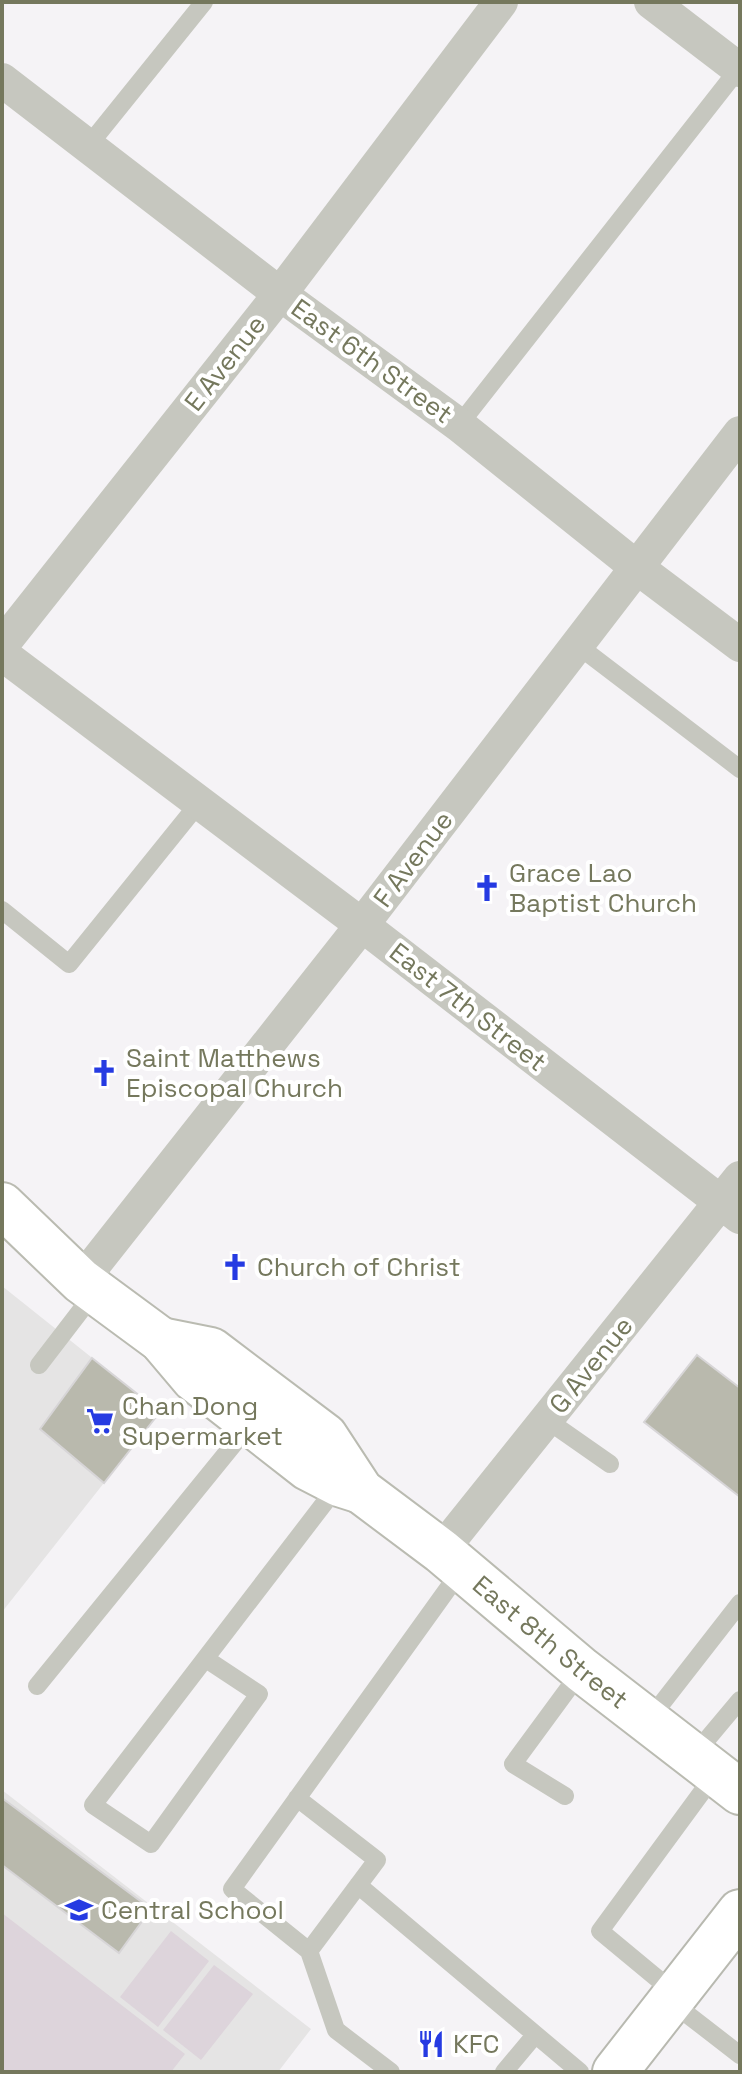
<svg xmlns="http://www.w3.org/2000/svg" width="742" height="2074" font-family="'Space Grotesk',sans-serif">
<rect width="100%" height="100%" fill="#f5f3f6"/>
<path fill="#e5e4e4" d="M2 1286 160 1412 2 1612Z
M2 1790 311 2029 278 2072H2Z"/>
<path fill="#ddd4db" d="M2 1913 185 2054 171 2072H2Z
M171 1931 209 1961 158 2027 120 1997Z
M214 1965 253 1994 201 2060 163 2030Z"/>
<path fill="#b9b9ad" stroke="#d7d5d7" stroke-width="2" d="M697 1355 740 1388V1497L644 1422Z
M92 1358 160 1412 104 1483 40 1429Z
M2 1798 151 1909 119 1953 2 1865Z"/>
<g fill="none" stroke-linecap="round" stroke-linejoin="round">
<g stroke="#babbb1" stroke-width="48">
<g id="secondary">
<path d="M2 1205 81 1281 161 1340 194 1379 308 1468 339 1484 361 1491"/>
<path id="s1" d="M161 1340 211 1350 325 1436 361 1491 441 1551 582 1670 740 1792"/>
</g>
</g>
<g stroke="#b8b9b0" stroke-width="48">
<path id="primary" d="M615 2072 740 1912"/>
</g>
<path stroke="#c6c7bf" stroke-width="18" d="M88 146 204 2
M459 425 740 67
M576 644 740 769
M2 910 69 964 199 803
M39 1365 95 1292
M547 1420 610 1464
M206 1659 259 1694 151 1844 93 1805 339 1484
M37 1686 251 1423
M648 1721 740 1603
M693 1756 740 1700
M565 1796 513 1764 582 1670
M297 1798 377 1860 309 1951 232 1889 462 1569
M358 1885 580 2072
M309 1951 336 2030 391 2072
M676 1994 600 1931 716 1773
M670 2001 740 2055
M504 2072 535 2035"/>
<path stroke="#c6c7bf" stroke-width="34" d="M651 2 740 70
M2 80 280 294 459 425 635 566 740 645
M2 645 280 294 501 2
M2 654 362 925 740 1217
M81 1281 362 925 740 433
M441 1551 740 1178"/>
<use href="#secondary" stroke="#fff" stroke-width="44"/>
<use href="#primary" stroke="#fff" stroke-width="44"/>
</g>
<defs>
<g id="church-bare" transform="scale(2.16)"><path d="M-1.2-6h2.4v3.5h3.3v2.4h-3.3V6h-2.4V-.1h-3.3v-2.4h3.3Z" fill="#263be2" stroke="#fff" stroke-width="2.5" paint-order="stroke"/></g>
<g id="supermarket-bare" transform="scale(2.16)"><path d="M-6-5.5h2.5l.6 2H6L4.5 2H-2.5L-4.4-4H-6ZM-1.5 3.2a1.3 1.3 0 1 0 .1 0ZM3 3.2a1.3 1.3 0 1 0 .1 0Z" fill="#263be2" stroke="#fff" stroke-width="2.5" paint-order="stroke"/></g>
<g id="school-bare" transform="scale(2.16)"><path d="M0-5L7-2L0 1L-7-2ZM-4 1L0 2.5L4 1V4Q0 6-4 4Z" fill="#263be2" stroke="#fff" stroke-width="2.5" paint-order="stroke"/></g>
<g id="restaurant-bare" transform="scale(2.16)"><path d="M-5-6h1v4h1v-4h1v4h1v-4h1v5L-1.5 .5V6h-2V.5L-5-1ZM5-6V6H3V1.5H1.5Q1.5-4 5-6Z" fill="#263be2" stroke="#fff" stroke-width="2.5" paint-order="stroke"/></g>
</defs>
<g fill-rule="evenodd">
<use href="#church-bare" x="487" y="888"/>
<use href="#church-bare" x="104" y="1073"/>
<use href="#church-bare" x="235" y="1267"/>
<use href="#supermarket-bare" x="100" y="1421"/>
<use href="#school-bare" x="79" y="1910"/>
<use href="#restaurant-bare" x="431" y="2044"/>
</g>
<g text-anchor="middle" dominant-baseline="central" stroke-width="8" stroke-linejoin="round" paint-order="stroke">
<g font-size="26" fill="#75785d" stroke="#fff">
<text transform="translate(372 361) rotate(36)">East 6th Street</text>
<text transform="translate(225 363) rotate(-52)">E Avenue</text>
<text transform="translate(413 859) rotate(-53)">F Avenue</text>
<text transform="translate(468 1007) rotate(38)">East 7th Street</text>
<text transform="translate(591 1365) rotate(-51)">G Avenue</text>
<text stroke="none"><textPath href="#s1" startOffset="502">East 8th Street</textPath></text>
</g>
<g font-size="26" fill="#75785d" stroke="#fff" text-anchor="start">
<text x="509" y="873">Grace Lao<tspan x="509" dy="30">Baptist Church</tspan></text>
<text x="126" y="1058">Saint Matthews<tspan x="126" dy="30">Episcopal Church</tspan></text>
<text x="257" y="1267">Church of Christ</text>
<text x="122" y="1406">Chan Dong<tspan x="122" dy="30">Supermarket</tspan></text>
<text x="101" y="1910">Central School</text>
<text x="453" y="2044">KFC</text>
</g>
</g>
<rect width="742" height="2074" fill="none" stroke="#75785d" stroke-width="8"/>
</svg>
